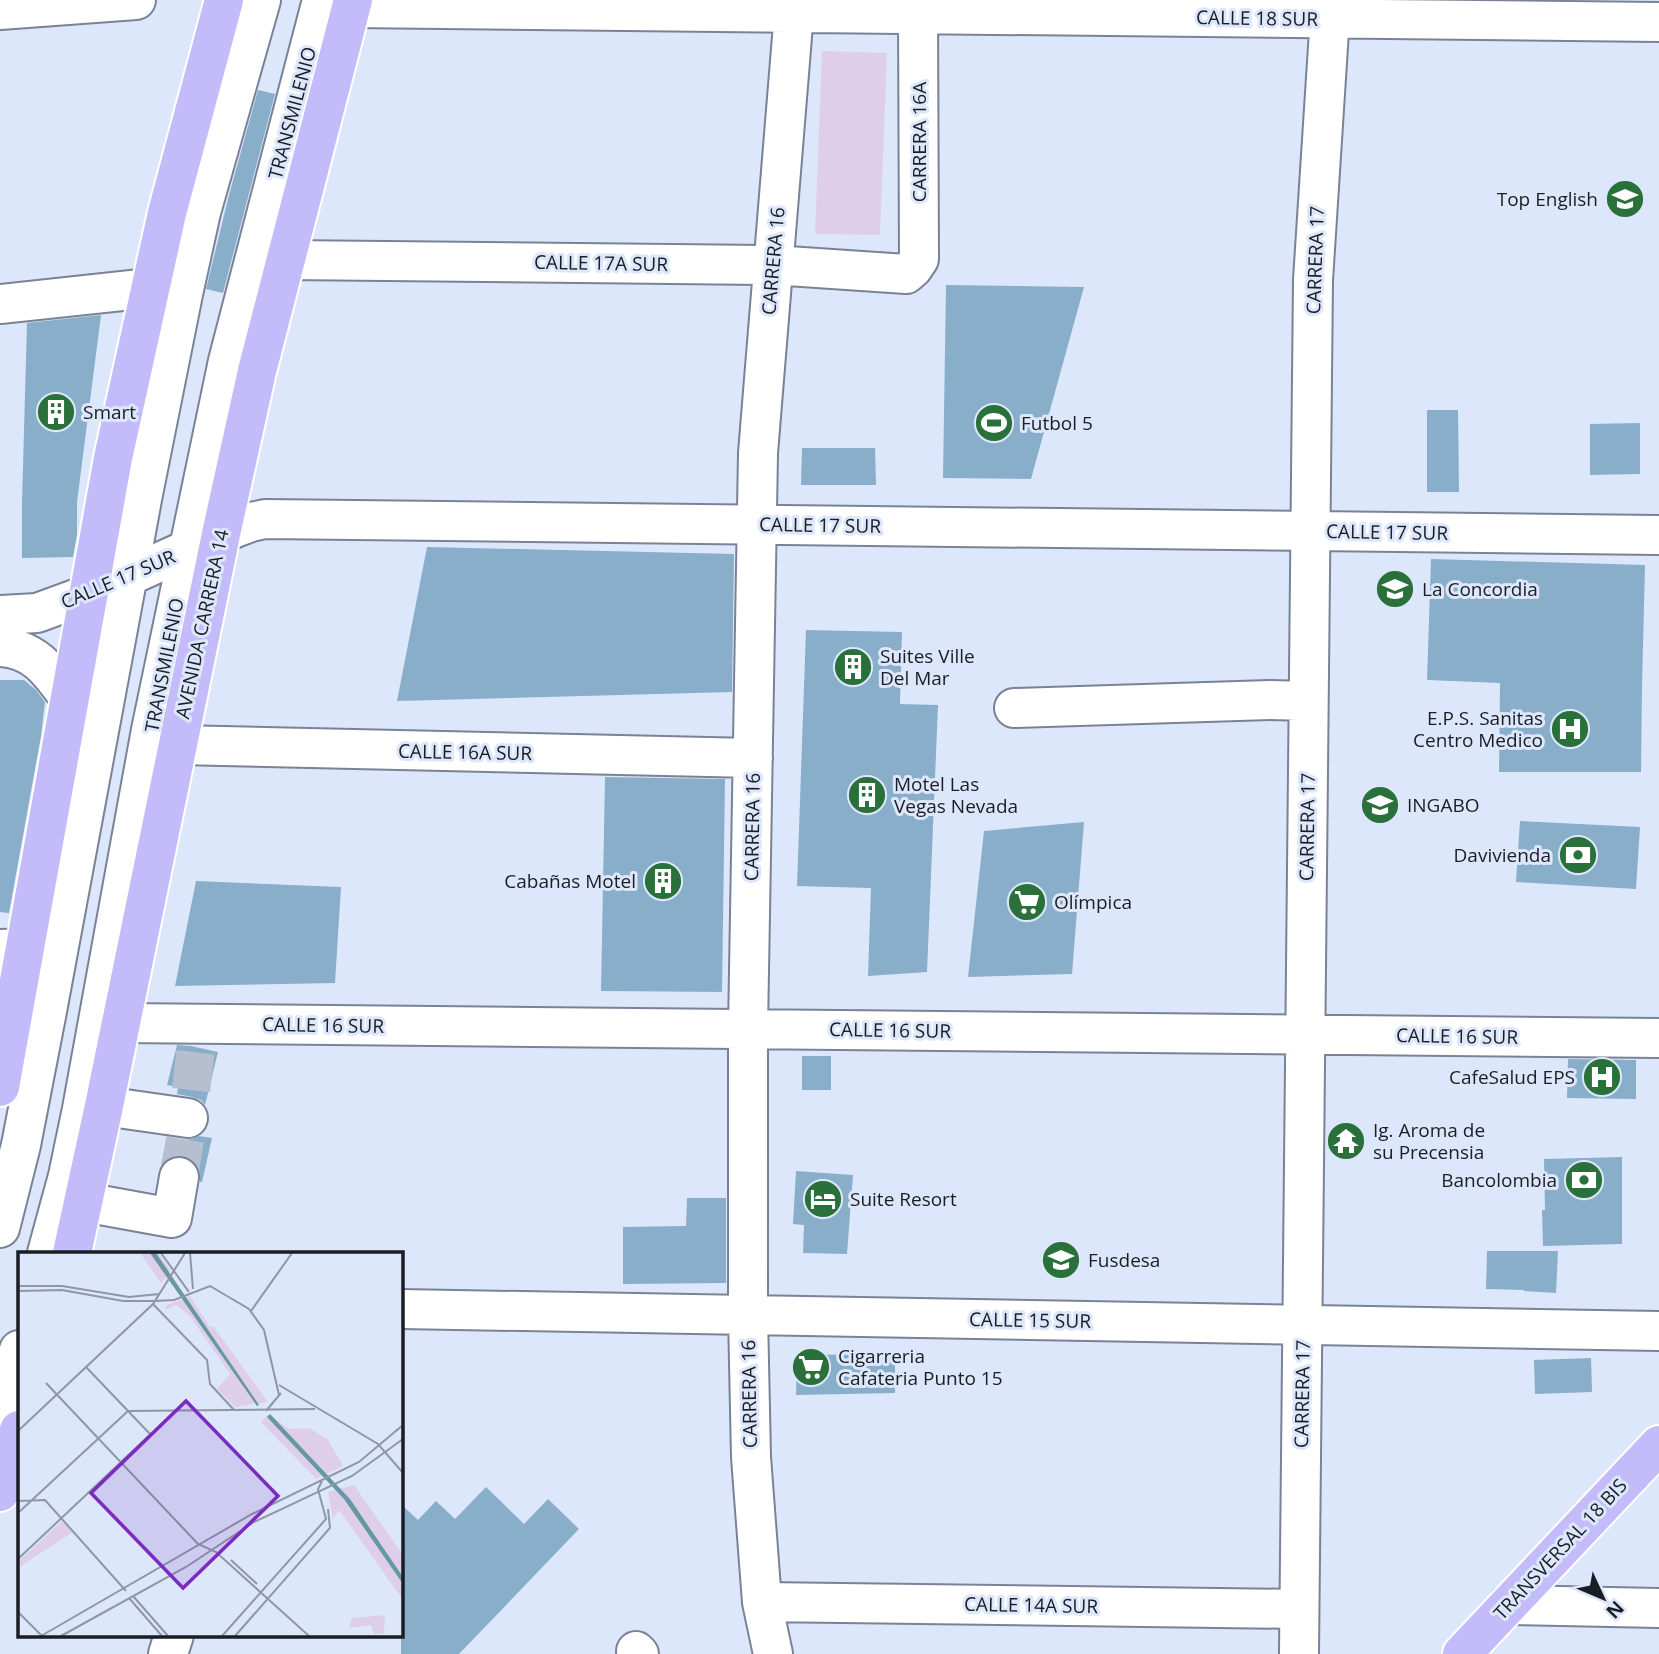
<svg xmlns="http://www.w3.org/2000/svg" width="1659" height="1654" font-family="'Open Sans',sans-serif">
<rect width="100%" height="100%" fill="#dde7fb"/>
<path fill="#deceea" d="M822 51 887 53 880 235 815 234Z"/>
<path fill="#89aec9" d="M258 90 275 94 223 293 206 289 229 195Z
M946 285 1084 287 1031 479 943 478Z
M101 315 77 502V535L73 557 22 558V502L27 323Z
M1427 410H1458L1459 492H1427Z
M1640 423V474L1590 475V424Z
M802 448H875L876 485H801Z
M427 547 734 554 732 692 397 701Z
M1431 559 1645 565 1642 687 1641 772H1499L1500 683 1427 680Z
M806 630 902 632 900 704 938 705 927 972 868 976 871 888 797 886Z
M0 680H24L36 690 45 702 41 736 9 913 0 912Z
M605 777 725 779 722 992 601 991Z
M1520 821 1640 827 1636 889 1516 882Z
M1084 822 1072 974 968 977 984 831Z
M196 881 341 887 335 983 175 986Z
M177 1045 191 1046 218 1052 205 1105 201 1100 192 1097 177 1094 178 1087 167 1085Z
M802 1056H831V1090H802Z
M1568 1059 1636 1060V1099L1567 1098Z
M199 1136 212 1138 202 1182H200L199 1169 192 1160 183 1156 171 1157 161 1165 167 1137 186 1140 195 1138Z
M1622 1157V1244L1543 1246 1542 1210H1545L1544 1159Z
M796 1171 853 1175 847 1254 803 1253 804 1225 793 1224Z
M687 1198H726V1283L623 1284V1227L686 1226Z
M1487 1251H1558L1556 1293 1524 1291V1290L1486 1289Z
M895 1354V1393L796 1395 797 1355Z
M1591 1358 1592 1392 1535 1394 1534 1360Z
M486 1487 524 1524 548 1499 579 1529 459 1654H401V1504L418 1520 436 1501 455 1519Z"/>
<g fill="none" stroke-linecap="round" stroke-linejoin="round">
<path stroke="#b6bfd0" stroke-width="38" stroke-dasharray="38 19" stroke-linecap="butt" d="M191 1090 196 1047
M179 1177 186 1133"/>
<g stroke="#7a8295" stroke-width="42">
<path id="minor" d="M351 8 1659 22
M0 10 136 0
M286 260 773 265 906 274 913 268 919 259 918 14
M0 304 150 288
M0 615 37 613 89 594 235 528 251 522 265 519 1659 535
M0 647C36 649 50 672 70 699
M1014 708 1270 700 1308 701
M178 745 753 758
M0 949 25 948
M121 1023 1659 1038
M104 1106 188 1118
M84 1202 172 1218 179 1177
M0 1228 21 1145 47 1011 143 494 183 294 201 212 261 0
M47 1253 68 1176 82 1109 151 730 228 361 322 0
M401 1309 1659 1331
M0 1409 19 1350
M762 1602 1299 1609
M1508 1605 1659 1608
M636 1651 639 1654
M168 1654 174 1635
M773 1654 762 1602 751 1457 748 1315V1029L758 453 795 0
M1299 1654 1313 280 1331 0"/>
</g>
<g stroke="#fff" stroke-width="42">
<path id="major" d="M0 1087 113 458 167 213 224 0
M72 1253 104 1106 221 534 257 371 353 0
M0 1492 19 1430
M1462 1654 1659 1445"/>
</g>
<use href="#minor" stroke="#fff" stroke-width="38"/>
<use href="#major" stroke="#c4bbfb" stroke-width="38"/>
</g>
<defs>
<g id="university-disc" transform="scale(2.0125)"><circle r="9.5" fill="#2a703b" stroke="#dde7fb"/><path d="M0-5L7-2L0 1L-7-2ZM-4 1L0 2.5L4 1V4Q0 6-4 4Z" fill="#fff"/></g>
<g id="building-disc" transform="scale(2.0125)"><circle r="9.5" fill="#2a703b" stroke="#dde7fb"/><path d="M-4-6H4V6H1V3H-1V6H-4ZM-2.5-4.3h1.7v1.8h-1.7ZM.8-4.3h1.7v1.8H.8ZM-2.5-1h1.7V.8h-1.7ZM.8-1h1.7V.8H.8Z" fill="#fff"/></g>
<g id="stadium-disc" transform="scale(2.0125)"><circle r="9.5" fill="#2a703b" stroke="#dde7fb"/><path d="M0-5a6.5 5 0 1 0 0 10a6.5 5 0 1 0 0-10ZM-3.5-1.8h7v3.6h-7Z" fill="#fff"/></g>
<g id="hospital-disc" transform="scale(2.0125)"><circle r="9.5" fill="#2a703b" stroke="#dde7fb"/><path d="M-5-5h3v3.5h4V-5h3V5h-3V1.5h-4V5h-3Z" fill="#fff"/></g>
<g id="bank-disc" transform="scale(2.0125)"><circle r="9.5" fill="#2a703b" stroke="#dde7fb"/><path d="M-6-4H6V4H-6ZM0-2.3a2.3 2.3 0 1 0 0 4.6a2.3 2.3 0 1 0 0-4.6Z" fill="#fff"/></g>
<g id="supermarket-disc" transform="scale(2.0125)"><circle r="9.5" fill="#2a703b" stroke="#dde7fb"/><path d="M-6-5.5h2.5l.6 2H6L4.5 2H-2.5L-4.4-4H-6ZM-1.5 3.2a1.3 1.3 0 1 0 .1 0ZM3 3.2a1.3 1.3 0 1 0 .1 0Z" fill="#fff"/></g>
<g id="temple-disc" transform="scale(2.0125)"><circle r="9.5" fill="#2a703b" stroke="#dde7fb"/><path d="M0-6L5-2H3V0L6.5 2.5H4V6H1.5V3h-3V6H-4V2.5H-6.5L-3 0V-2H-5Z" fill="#fff"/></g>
<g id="hotel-disc" transform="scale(2.0125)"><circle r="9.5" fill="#2a703b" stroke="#dde7fb"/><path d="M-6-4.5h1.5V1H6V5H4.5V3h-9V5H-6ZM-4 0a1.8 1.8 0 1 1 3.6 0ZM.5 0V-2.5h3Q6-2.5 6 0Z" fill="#fff"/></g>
</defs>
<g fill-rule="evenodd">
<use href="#university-disc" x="1625" y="199"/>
<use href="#building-disc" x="56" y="412"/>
<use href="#stadium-disc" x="994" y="423"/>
<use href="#university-disc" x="1395" y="589"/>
<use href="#building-disc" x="853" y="667"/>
<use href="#hospital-disc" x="1570" y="729"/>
<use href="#building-disc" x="867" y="795"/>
<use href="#university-disc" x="1380" y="805"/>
<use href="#bank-disc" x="1578" y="855"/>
<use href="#building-disc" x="663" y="881"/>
<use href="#supermarket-disc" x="1027" y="902"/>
<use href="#hospital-disc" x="1602" y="1077"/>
<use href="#temple-disc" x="1346" y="1141"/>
<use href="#bank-disc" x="1584" y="1180"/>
<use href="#hotel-disc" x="823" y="1199"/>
<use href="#university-disc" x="1061" y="1260"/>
<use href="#supermarket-disc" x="811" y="1367"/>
</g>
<g text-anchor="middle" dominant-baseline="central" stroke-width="6" stroke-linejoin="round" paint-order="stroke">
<g font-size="19" fill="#1a1d24" stroke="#dde7fb">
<text transform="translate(1257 18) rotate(1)">CALLE 18 SUR</text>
<text transform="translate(292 113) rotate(-75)">TRANSMILENIO</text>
<text transform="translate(919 142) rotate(-90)">CARRERA 16A</text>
<text transform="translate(1315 260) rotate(-88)">CARRERA 17</text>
<text transform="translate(773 261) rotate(-85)">CARRERA 16</text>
<text transform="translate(601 263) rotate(1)">CALLE 17A SUR</text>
<text transform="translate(820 525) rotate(1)">CALLE 17 SUR</text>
<text transform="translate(1387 532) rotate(1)">CALLE 17 SUR</text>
<text transform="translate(118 579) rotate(-23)">CALLE 17 SUR</text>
<text transform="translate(202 624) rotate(-78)">AVENIDA CARRERA 14</text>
<text transform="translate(164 665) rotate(-79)">TRANSMILENIO</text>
<text transform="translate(465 752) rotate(1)">CALLE 16A SUR</text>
<text transform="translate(752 827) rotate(-89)">CARRERA 16</text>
<text transform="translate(1307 827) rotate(-89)">CARRERA 17</text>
<text transform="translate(323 1025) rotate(1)">CALLE 16 SUR</text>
<text transform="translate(890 1030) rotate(1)">CALLE 16 SUR</text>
<text transform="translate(1457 1036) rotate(1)">CALLE 16 SUR</text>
<text transform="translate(1030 1320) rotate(1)">CALLE 15 SUR</text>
<text transform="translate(749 1394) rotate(-91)">CARRERA 16</text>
<text transform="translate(1302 1394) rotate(-89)">CARRERA 17</text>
<text transform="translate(1560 1549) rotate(-47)">TRANSVERSAL 18 BIS</text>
<text transform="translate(1031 1605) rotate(1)">CALLE 14A SUR</text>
</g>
<g font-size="19" fill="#1a1d24" stroke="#dde7fb" text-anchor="start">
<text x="1598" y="199" text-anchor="end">Top English</text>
<text x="83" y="412">Smart</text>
<text x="1021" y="423">Futbol 5</text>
<text x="1422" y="589">La Concordia</text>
<text x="880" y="656">Suites Ville<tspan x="880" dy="22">Del Mar</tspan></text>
<text x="1543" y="718" text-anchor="end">E.P.S. Sanitas<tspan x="1543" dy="22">Centro Medico</tspan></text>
<text x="894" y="784">Motel Las<tspan x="894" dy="22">Vegas Nevada</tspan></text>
<text x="1407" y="805">INGABO</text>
<text x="1551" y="855" text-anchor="end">Davivienda</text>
<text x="636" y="881" text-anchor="end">Cabañas Motel</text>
<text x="1054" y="902">Olímpica</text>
<text x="1575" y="1077" text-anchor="end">CafeSalud EPS</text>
<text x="1373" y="1130">Ig. Aroma de<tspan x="1373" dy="22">su Precensia</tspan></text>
<text x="1557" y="1180" text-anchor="end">Bancolombia</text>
<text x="850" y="1199">Suite Resort</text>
<text x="1088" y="1260">Fusdesa</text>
<text x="838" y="1356">Cigarreria<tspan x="838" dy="22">Cafateria Punto 15</tspan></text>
</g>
</g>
<g transform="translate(18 1252)">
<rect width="385" height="385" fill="#dde7fb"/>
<path d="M122 1H141L153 19 137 39 143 31ZM172 44 192 75 195 74 250 150 217 155 199 137 212 122 172 64 158 53 147 58 149 53ZM251 162 271 177 291 176 310 188 325 214 298 227 243 170ZM336 233 385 303V348L321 258 315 267 310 240ZM44 269 55 280 0 316V310ZM367 363 366 381 356 382 353 373 331 376 334 366Z" fill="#deceea"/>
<path d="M132 1H138L241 153 239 154ZM252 162 332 247 385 325V332L326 247 249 165Z" fill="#6597a5"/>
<path fill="none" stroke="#8f96a5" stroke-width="2" d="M143 1 171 40M172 1 175 37M0 34H44L111 45 141 42M0 39 44 38 105 49H137M137 49 156 48 192 34 231 57 246 78 261 143M135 52 189 108 192 132 216 158M233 59 274 1M68 115 132 182M28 131 180 292 198 300 291 384M261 133 360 192 385 221M110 159 297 157M248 159 263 141M0 179 135 52 167 1M0 249 27 248 108 339M0 261 110 159M0 307 155 161M213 308 239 332M115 344 150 384M111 346 144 384M0 360 24 384M23 384 234 262 341 210 385 173M43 384 168 315 236 270 334 224 385 187M204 384 308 267 300 237 304 229M217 384 312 276 310 257"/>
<path fill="#7b2cbf" fill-opacity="0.15" stroke="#7b2cbf" stroke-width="3.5" d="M168 149 260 244 165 336 73 241Z"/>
<rect width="385" height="385" fill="none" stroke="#1a1d24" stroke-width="3.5"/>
</g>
<g transform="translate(1603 1598) rotate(134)" stroke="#dde7fb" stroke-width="5" paint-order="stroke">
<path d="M0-5L12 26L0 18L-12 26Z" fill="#1a1d24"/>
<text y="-10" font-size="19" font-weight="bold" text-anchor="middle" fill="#1a1d24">N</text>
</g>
</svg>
